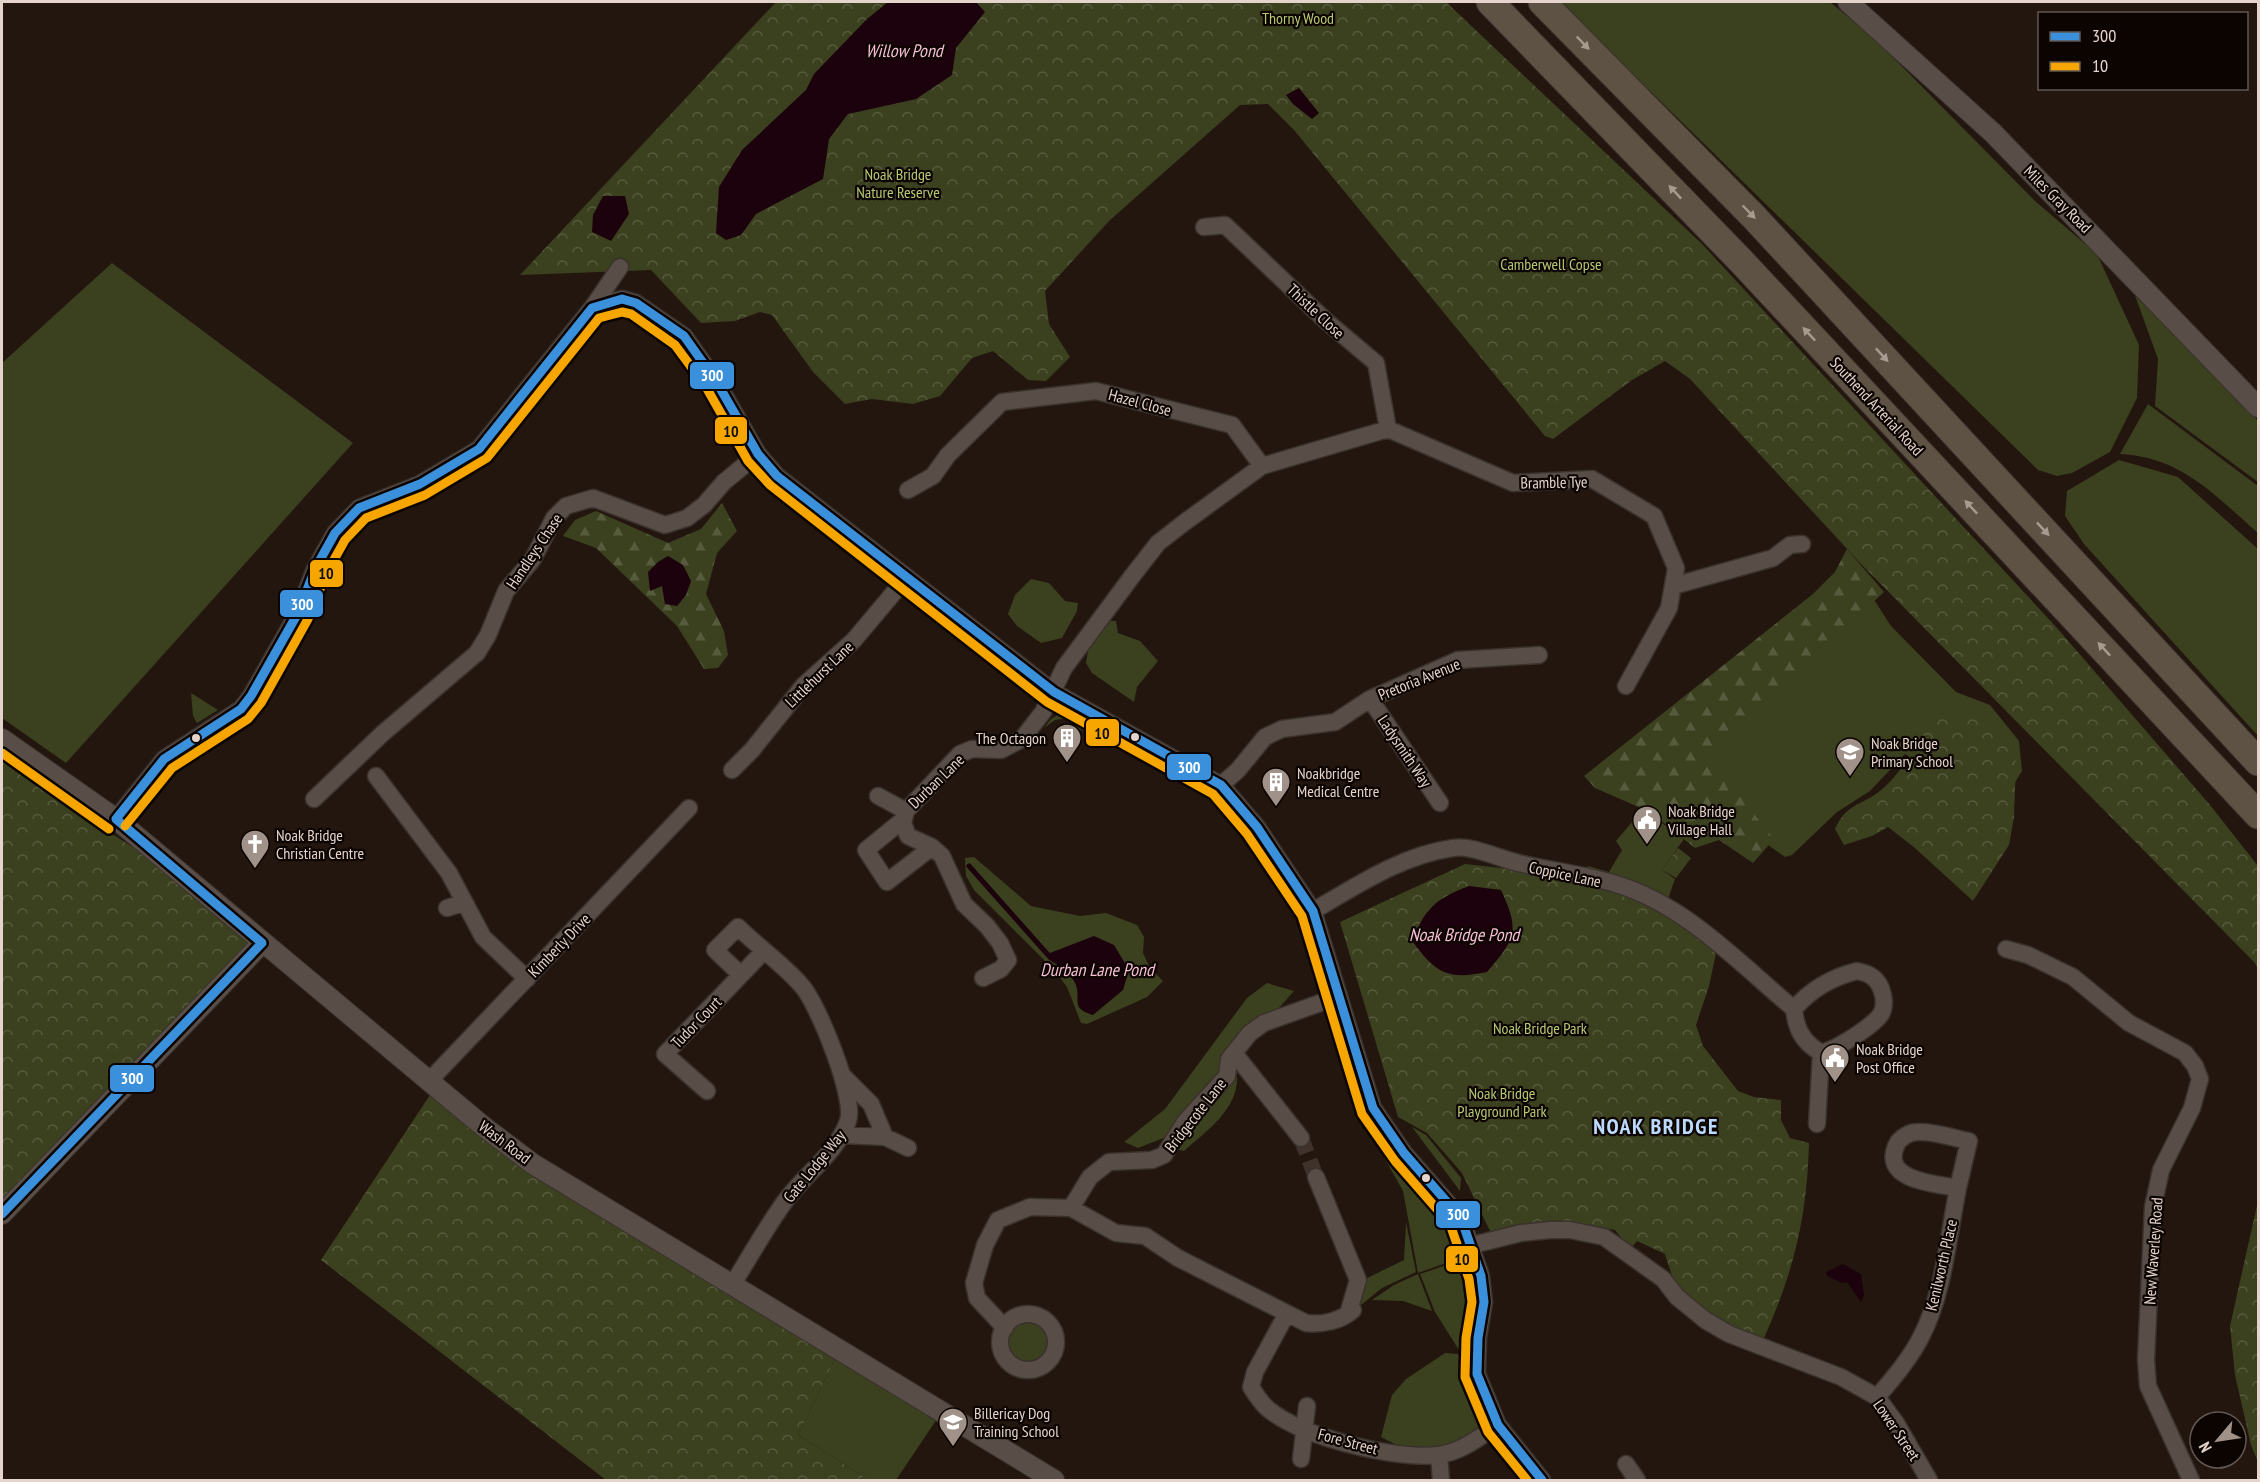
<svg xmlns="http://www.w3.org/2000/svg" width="2260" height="1482" font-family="'PT Sans Narrow',sans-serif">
<defs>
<pattern id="forest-firs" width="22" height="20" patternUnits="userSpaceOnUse" patternTransform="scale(1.5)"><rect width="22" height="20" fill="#3b401f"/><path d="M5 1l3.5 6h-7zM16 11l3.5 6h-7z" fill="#575b3e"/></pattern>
<pattern id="park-crowns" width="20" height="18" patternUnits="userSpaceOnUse" patternTransform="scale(1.5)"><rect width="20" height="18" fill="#3b401f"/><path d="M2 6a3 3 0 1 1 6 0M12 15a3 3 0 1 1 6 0" fill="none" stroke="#575b3e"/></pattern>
</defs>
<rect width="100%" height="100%" fill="#22160e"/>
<path fill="#3b401f" d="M1559 2H1830L1875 39 2035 201 2097 254 2139 345 2137 398 2110 452 2072 473 2057 476 2038 470Z
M112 263 353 443 66 763 2 718V363Z
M2129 279 2258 421V482L2155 406 2158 359Z
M2148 404 2258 486V533C2214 495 2182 457 2120 454Z
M2119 460 2178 477 2258 549V736L2084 544 2065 516 2067 491Z
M1860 578 1891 626 1956 692 1990 705 2019 741 2022 771 1994 817 1958 786 1905 754 1870 791 1837 812 1792 855 1785 857 1678 780Z
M1031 579 1049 583 1065 601 1078 603 1077 611 1062 638 1041 643 1017 626 1008 614 1015 595Z
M1108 621H1116L1118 633 1140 641 1158 661 1137 687 1134 702 1092 673 1086 663 1088 650Z
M191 693 218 710 197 723 193 716Z
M1066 710 1104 731C1084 730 1083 736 1069 718L1055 720 1044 728 1051 719Z
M1643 809 1684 839 1662 870 1675 879 1664 910 1579 877 1588 866 1609 872 1622 850 1616 841Z
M974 857 1031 906 1080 916 1106 913 1137 925 1144 937 1143 953 1150 968 1163 981 1147 997 1087 1024 1081 1023 1067 987 1054 970 974 890 966 876 965 858Z
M1267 983 1294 991 1278 1009 1251 1024 1220 1071 1166 1137 1138 1148 1124 1142 1165 1109 1247 998Z
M1237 1077C1238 1110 1206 1131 1184 1151L1176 1149 1187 1130Z
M1412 1127 1426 1135 1461 1178 1460 1191Z
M1376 1143 1441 1213 1460 1251 1446 1263 1418 1273 1403 1191Z
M1406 1222 1416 1272 1382 1288 1351 1313 1361 1281 1404 1260Z
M1462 1256 1474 1305 1470 1318 1469 1338 1477 1376 1493 1421C1449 1448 1431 1465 1381 1437L1392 1395 1406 1379 1445 1353 1458 1354 1469 1366 1435 1312 1420 1274 1452 1263Z
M1418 1274 1432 1311 1403 1301 1372 1300 1394 1285Z
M1000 1342a28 28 0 1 1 56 0a28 28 0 1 1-56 0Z
M838 1353 939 1416 896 1480H869L798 1435Z"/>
<path fill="url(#forest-firs)" d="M722 503 737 531 717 553 706 594 724 631 728 655 718 668 704 669 677 626 596 548 563 536 575 520 596 511 668 543 701 529Z
M1847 549 1884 592 1707 755 1774 839 1753 863 1719 840 1695 848 1650 812 1595 788 1584 776 1813 594 1835 572Z"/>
<path fill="url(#park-crowns)" d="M776 2H1446L1702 244 2057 628 2210 805 2258 866V970L2255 963 1862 565 1690 379 1665 361 1632 380 1553 439 1545 436 1294 130 1268 104 1240 105 1109 221 1045 291 1049 324 1070 357 1046 381 1028 380 993 351 972 358 940 396 913 404 872 399 845 404 813 372 772 315 760 312 735 321 701 323 651 270 520 275Z
M1935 710 1997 724 2016 762 2014 817 2009 845 1973 901 1915 848 1888 827 1872 836 1844 845 1835 829C1847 803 1859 807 1880 791 1905 771 1919 738 1935 710Z
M2 755 112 834 204 892 262 943 2 1216Z
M1678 848 1691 858 1676 878 1662 870Z
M1465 864 1557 874 1616 886 1677 919 1716 953 1709 986 1696 1025 1703 1046 1738 1091 1754 1097 1781 1100V1120L1790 1138 1809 1143C1807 1217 1794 1271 1764 1338L1721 1323 1675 1285 1665 1254 1637 1241 1630 1249 1615 1230 1567 1221 1492 1235 1462 1173 1427 1133 1398 1117 1340 922Z
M432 1092 838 1353 798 1435 869 1480H606L321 1260Z
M2258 1201V1462L2251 1445 2235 1375 2230 1326Z"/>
<path fill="#1c020c" d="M888 2H976L985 12 956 48 952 75 916 99 848 114 829 139 823 179 756 214 741 235 726 240 716 233 719 187 742 150 806 90 814 74 867 19Z
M1299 88 1319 113 1312 119 1293 104 1286 95Z
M603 196H625L629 214 611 241 592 232 593 215Z
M668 556 683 565 691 581 686 595 677 606 665 604 662 586 650 591 648 572 658 562Z
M1469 886 1501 890C1520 931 1516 938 1487 972 1449 980 1436 974 1413 942 1423 909 1437 898 1469 886Z
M1094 936 1114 945 1129 970 1123 990 1093 1015C1070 1008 1081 1001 1076 985 1072 974 1058 965 1048 959L1050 953Z
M1843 1264 1861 1274 1864 1295 1861 1302 1847 1282 1842 1283 1827 1276 1826 1272Z"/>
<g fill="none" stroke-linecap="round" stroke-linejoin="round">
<path stroke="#1c020c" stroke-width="5" d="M969 866 1049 956"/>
<path stroke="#3f322a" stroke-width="16" stroke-dasharray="16 8" stroke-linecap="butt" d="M1301 1138 1316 1177"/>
<g stroke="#3b322d" stroke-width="19">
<path id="minor" d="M1204 227 1225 225 1325 320 1376 363 1388 429
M592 308 620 267
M908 490 933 476 948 455 1002 402 1096 391 1232 425 1262 466
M1673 586 1773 558 1790 545 1802 544
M1370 699 1458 660 1539 655
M732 770 752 750 804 685 854 640 907 577
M376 776 449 873 483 937 527 979
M1221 785 1238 770 1265 737 1282 729 1335 722 1370 699 1440 803
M878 796 906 811
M314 799 382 734 477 653 488 635 506 591 533 559 554 518 566 506 593 498 665 525 687 518 704 505 724 482 758 454
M116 819 164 759 241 709 251 696 298 613 315 569 335 533 359 508 420 484 479 449 592 308 622 299 636 303 684 336 716 381 758 454 777 476 1054 692 1221 785 1257 827 1313 911 1373 1108 1404 1153 1461 1218 1481 1276 1484 1302 1478 1338 1477 1374 1498 1425 1542 1480
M904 819 866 850 887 882 932 847
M447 908 463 903
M1313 911C1356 886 1402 855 1453 848 1475 845 1501 860 1523 864 1554 871 1586 875 1616 884 1686 905 1740 964 1794 1009
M2006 949 2028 955 2073 977 2129 1023 2185 1053 2195 1066 2200 1079 2192 1108 2161 1170 2153 1207 2146 1360 2148 1386 2191 1480
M1857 971C1861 972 1867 973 1871 976 1883 983 1889 1007 1878 1018 1866 1030 1837 1049 1821 1053 1803 1042 1796 1030 1794 1009 1811 989 1833 977 1857 971Z
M983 978 1001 969 1008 960 1000 943 987 926 964 904 942 856 932 847 908 836 903 823 906 811 960 754 972 749 1001 750 1022 739 1043 712 1064 668 1133 575 1158 543 1185 522 1262 466 1388 429 1513 483 1592 479 1654 516 1676 568 1669 608 1626 686
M1337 997 1264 1023 1250 1033 1229 1059 1227 1076 1185 1122 1164 1155 1152 1160 1109 1162 1090 1177 1071 1208 1116 1233 1145 1236 1178 1258 1306 1323C1322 1325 1341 1321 1353 1310
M1234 1053 1301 1138
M429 1081 689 808
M707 1091 665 1054 741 975
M1817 1124 1821 1053
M843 1135 885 1137 871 1104 844 1077
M885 1137 908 1148
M1316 1177 1358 1280 1348 1314
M1473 1245 1521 1233 1550 1230H1570L1604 1237 1663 1279 1677 1297 1705 1320 1729 1334 1841 1377 1877 1397 1896 1423 1929 1480
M732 1285C750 1257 766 1227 786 1200 805 1174 837 1153 848 1121 856 1098 818 1004 802 986 783 964 758 947 738 927L715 950 741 975 763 952
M1000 1342a28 28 0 1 1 56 0a28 28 0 1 1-56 0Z
M1286 1315 1255 1372 1251 1387C1256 1395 1261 1403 1268 1409 1302 1437 1394 1460 1438 1455 1460 1453 1480 1437 1498 1425
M1005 1328 977 1298 974 1283 985 1245 998 1220 1030 1207 1071 1208
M1877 1397C1893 1379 1910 1359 1921 1337 1944 1293 1948 1237 1958 1188 1937 1184 1881 1181 1896 1146 1899 1138 1909 1132 1918 1132 1934 1131 1953 1138 1969 1141L1958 1188
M1439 1455 1441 1480
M1301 1459 1307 1406
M1626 1464 1637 1480"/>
</g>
<g stroke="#3b322d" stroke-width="22">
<path id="tertiary" d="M1848 2 1993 133 2258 407
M2 739 116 819 484 1127 533 1164 1054 1480
M2 1214 262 943"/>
</g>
<g stroke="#3b322d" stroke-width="29">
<path id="trunk" d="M1490 2 1742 262 2258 815
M1542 2 1754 217 2258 762"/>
</g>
<use href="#minor" stroke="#584e47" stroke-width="16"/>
<use href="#tertiary" stroke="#584e47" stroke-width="20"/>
<use href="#trunk" stroke="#5d5243" stroke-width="27"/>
<g stroke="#0c0401" stroke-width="14">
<path id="bus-1" d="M116 819 164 759 241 709 251 696 298 613 315 569 335 533 359 508 420 484 479 449 592 308 622 299 636 303 684 336 716 381 758 454 777 476 1054 692 1221 785 1257 827 1313 911 1373 1108 1404 1153 1461 1218 1481 1276 1484 1302 1478 1338 1477 1374 1498 1425 1542 1480
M116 819 262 943
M2 1214 262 943"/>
</g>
<g stroke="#0c0401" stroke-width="14">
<path id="bus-2" d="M2 753 109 829
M125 826 172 768 248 719 261 703 308 619 326 574 345 540 366 518 425 495 487 458 599 318 622 312 631 314 675 345 706 387 748 461 770 485 1047 702 1213 794 1247 834 1302 916 1362 1114 1395 1161 1450 1224 1469 1279 1472 1302 1466 1338 1465 1377 1488 1432 1527 1480"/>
</g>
<use href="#bus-1" stroke="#3a90db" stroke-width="9"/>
<use href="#bus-2" stroke="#f7a600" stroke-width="9"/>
</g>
<defs><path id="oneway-solid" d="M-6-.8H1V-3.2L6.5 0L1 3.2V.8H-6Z" transform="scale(1.5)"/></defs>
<g fill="#a79a8e">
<use href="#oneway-solid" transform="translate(1583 43) rotate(46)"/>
<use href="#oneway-solid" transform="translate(1675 192) rotate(-133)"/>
<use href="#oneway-solid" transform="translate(1749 212) rotate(46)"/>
<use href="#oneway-solid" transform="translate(1809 334) rotate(-133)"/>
<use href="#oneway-solid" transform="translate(1882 355) rotate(47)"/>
<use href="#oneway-solid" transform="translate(1971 507) rotate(-133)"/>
<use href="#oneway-solid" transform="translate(2043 529) rotate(47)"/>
<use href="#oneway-solid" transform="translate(2104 649) rotate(-133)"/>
</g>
<defs>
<g id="building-pin" transform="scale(1.5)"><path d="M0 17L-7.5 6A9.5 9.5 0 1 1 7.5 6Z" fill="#a09289" stroke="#0c0401"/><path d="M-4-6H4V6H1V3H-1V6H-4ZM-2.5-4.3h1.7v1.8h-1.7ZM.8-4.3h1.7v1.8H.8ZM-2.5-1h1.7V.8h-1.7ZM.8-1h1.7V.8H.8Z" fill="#fff"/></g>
<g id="school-pin" transform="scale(1.5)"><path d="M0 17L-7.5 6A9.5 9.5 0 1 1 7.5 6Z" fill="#a09289" stroke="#0c0401"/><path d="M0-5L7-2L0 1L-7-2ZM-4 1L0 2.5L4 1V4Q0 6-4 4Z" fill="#fff"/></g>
<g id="civic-pin" transform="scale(1.5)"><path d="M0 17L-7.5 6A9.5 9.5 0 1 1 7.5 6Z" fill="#a09289" stroke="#0c0401"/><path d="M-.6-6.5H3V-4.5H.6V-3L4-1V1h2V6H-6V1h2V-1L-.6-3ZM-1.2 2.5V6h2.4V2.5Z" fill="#fff"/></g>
<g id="church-pin" transform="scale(1.5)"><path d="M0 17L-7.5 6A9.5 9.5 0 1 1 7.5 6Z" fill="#a09289" stroke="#0c0401"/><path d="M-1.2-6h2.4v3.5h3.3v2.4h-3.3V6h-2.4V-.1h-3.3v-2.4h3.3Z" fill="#fff"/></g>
</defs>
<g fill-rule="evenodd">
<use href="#building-pin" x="1067" y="738"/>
<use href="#school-pin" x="1850" y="752"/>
<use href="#building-pin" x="1276" y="782"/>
<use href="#civic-pin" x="1647" y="820"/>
<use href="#church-pin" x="255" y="844"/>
<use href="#civic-pin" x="1835" y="1058"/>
<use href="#school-pin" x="953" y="1422"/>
</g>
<g fill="#e4d4cb" stroke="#0c0401" stroke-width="2">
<circle cx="1135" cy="737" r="5"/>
<circle cx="196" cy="738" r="5"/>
<circle cx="1426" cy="1178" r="5"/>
</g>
<g text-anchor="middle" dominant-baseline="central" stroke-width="4.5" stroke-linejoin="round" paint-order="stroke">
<g font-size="16" fill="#b7ca72" stroke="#0c0401">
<text x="1298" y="18">Thorny Wood</text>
<text x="898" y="174">Noak Bridge<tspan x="898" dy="18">Nature Reserve</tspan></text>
<text x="1551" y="264">Camberwell Copse</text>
<text x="1540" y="1028">Noak Bridge Park</text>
<text x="1502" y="1093">Noak Bridge<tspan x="1502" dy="18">Playground Park</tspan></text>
</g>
<g font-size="16" fill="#e4d4cb" stroke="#0c0401">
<text transform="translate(2058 199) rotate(45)">Miles Gray Road</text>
<text transform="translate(1316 311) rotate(43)">Thistle Close</text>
<text transform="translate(1140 402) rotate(15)">Hazel Close</text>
<text transform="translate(1877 406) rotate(47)">Southend Arterial Road</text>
<text transform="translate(1554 482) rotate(-1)">Bramble Tye</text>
<text transform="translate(534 551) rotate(-56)">Handleys Chase</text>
<text transform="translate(819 674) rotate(-44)">Littlehurst Lane</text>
<text transform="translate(1419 679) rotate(-22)">Pretoria Avenue</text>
<text transform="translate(1405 751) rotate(56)">Ladysmith Way</text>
<text transform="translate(936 781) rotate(-44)">Durban Lane</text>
<text transform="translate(1565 874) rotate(12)">Coppice Lane</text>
<text transform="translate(559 945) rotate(-46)">Kimberly Drive</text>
<text transform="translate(696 1022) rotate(-46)">Tudor Court</text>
<text transform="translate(1195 1115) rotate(-52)">Bridgecote Lane</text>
<text transform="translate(505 1142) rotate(37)">Wash Road</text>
<text transform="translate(814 1166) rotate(-51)">Gate Lodge Way</text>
<text transform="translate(2153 1251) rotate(-86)">New Waverley Road</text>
<text transform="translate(1941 1265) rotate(-77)">Kenilworth Place</text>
<text transform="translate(1897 1430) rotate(56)">Lower Street</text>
<text transform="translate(1348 1441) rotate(15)">Fore Street</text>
</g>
<g font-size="16" fill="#e4d4cb" stroke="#0c0401" text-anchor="start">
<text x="1046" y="738" text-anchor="end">The Octagon</text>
<text x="1871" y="743">Noak Bridge<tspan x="1871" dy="18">Primary School</tspan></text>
<text x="1297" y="773">Noakbridge<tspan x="1297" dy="18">Medical Centre</tspan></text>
<text x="1668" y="811">Noak Bridge<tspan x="1668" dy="18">Village Hall</tspan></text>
<text x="276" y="835">Noak Bridge<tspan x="276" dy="18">Christian Centre</tspan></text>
<text x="1856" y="1049">Noak Bridge<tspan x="1856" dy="18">Post Office</tspan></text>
<text x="974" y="1413">Billericay Dog<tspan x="974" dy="18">Training School</tspan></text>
</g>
<g font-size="18" font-style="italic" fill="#f5bed6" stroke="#0c0401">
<text x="904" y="50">Willow Pond</text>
<text x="1464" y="934">Noak Bridge Pond</text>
<text x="1097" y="969">Durban Lane Pond</text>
</g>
<g font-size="22" font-weight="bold" letter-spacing="1.5" fill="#bcd9fe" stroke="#0c0401">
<text x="1656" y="1126">NOAK BRIDGE</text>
</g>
</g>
<g stroke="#0c0401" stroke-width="2">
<rect x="689" y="361" width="46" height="29" rx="6" fill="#3a90db"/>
<rect x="714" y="416" width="34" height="29" rx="6" fill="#f7a600"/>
<rect x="309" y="559" width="35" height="29" rx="6" fill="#f7a600"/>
<rect x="279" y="589" width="45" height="29" rx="6" fill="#3a90db"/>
<rect x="1085" y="718" width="35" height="29" rx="6" fill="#f7a600"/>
<rect x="1166" y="753" width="46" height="28" rx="6" fill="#3a90db"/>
<rect x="109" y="1064" width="46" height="29" rx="6" fill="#3a90db"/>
<rect x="1435" y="1200" width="46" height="29" rx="6" fill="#3a90db"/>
<rect x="1445" y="1245" width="34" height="28" rx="6" fill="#f7a600"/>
</g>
<g font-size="16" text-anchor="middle" font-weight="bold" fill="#fff">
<text x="712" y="381">300</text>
<text x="302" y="610">300</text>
<text x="1189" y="773">300</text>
<text x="132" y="1084">300</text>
<text x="1458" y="1220">300</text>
</g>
<g font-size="16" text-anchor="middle" font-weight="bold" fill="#111">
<text x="731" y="437">10</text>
<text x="326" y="579">10</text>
<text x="1102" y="739">10</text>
<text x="1462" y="1265">10</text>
</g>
<rect width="2260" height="1482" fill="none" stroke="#e4d4cb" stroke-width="6"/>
<rect x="2038" y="12" width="210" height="78" fill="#0c0401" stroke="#625752" stroke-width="1.5"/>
<rect x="2050" y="32" width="30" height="9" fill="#3a90db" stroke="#625752" stroke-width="1.5"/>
<text x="2092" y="42" font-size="18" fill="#e4d4cb">300</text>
<rect x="2050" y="62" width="30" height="9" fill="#f7a600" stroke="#625752" stroke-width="1.5"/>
<text x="2092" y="72" font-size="18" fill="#e4d4cb">10</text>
<g transform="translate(2218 1440) rotate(241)"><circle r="28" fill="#0c0401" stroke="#625752" stroke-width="1.5"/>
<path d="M0-4.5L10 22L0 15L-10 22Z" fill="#a09289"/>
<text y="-9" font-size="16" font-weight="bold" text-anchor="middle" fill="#e4d4cb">N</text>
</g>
</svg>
